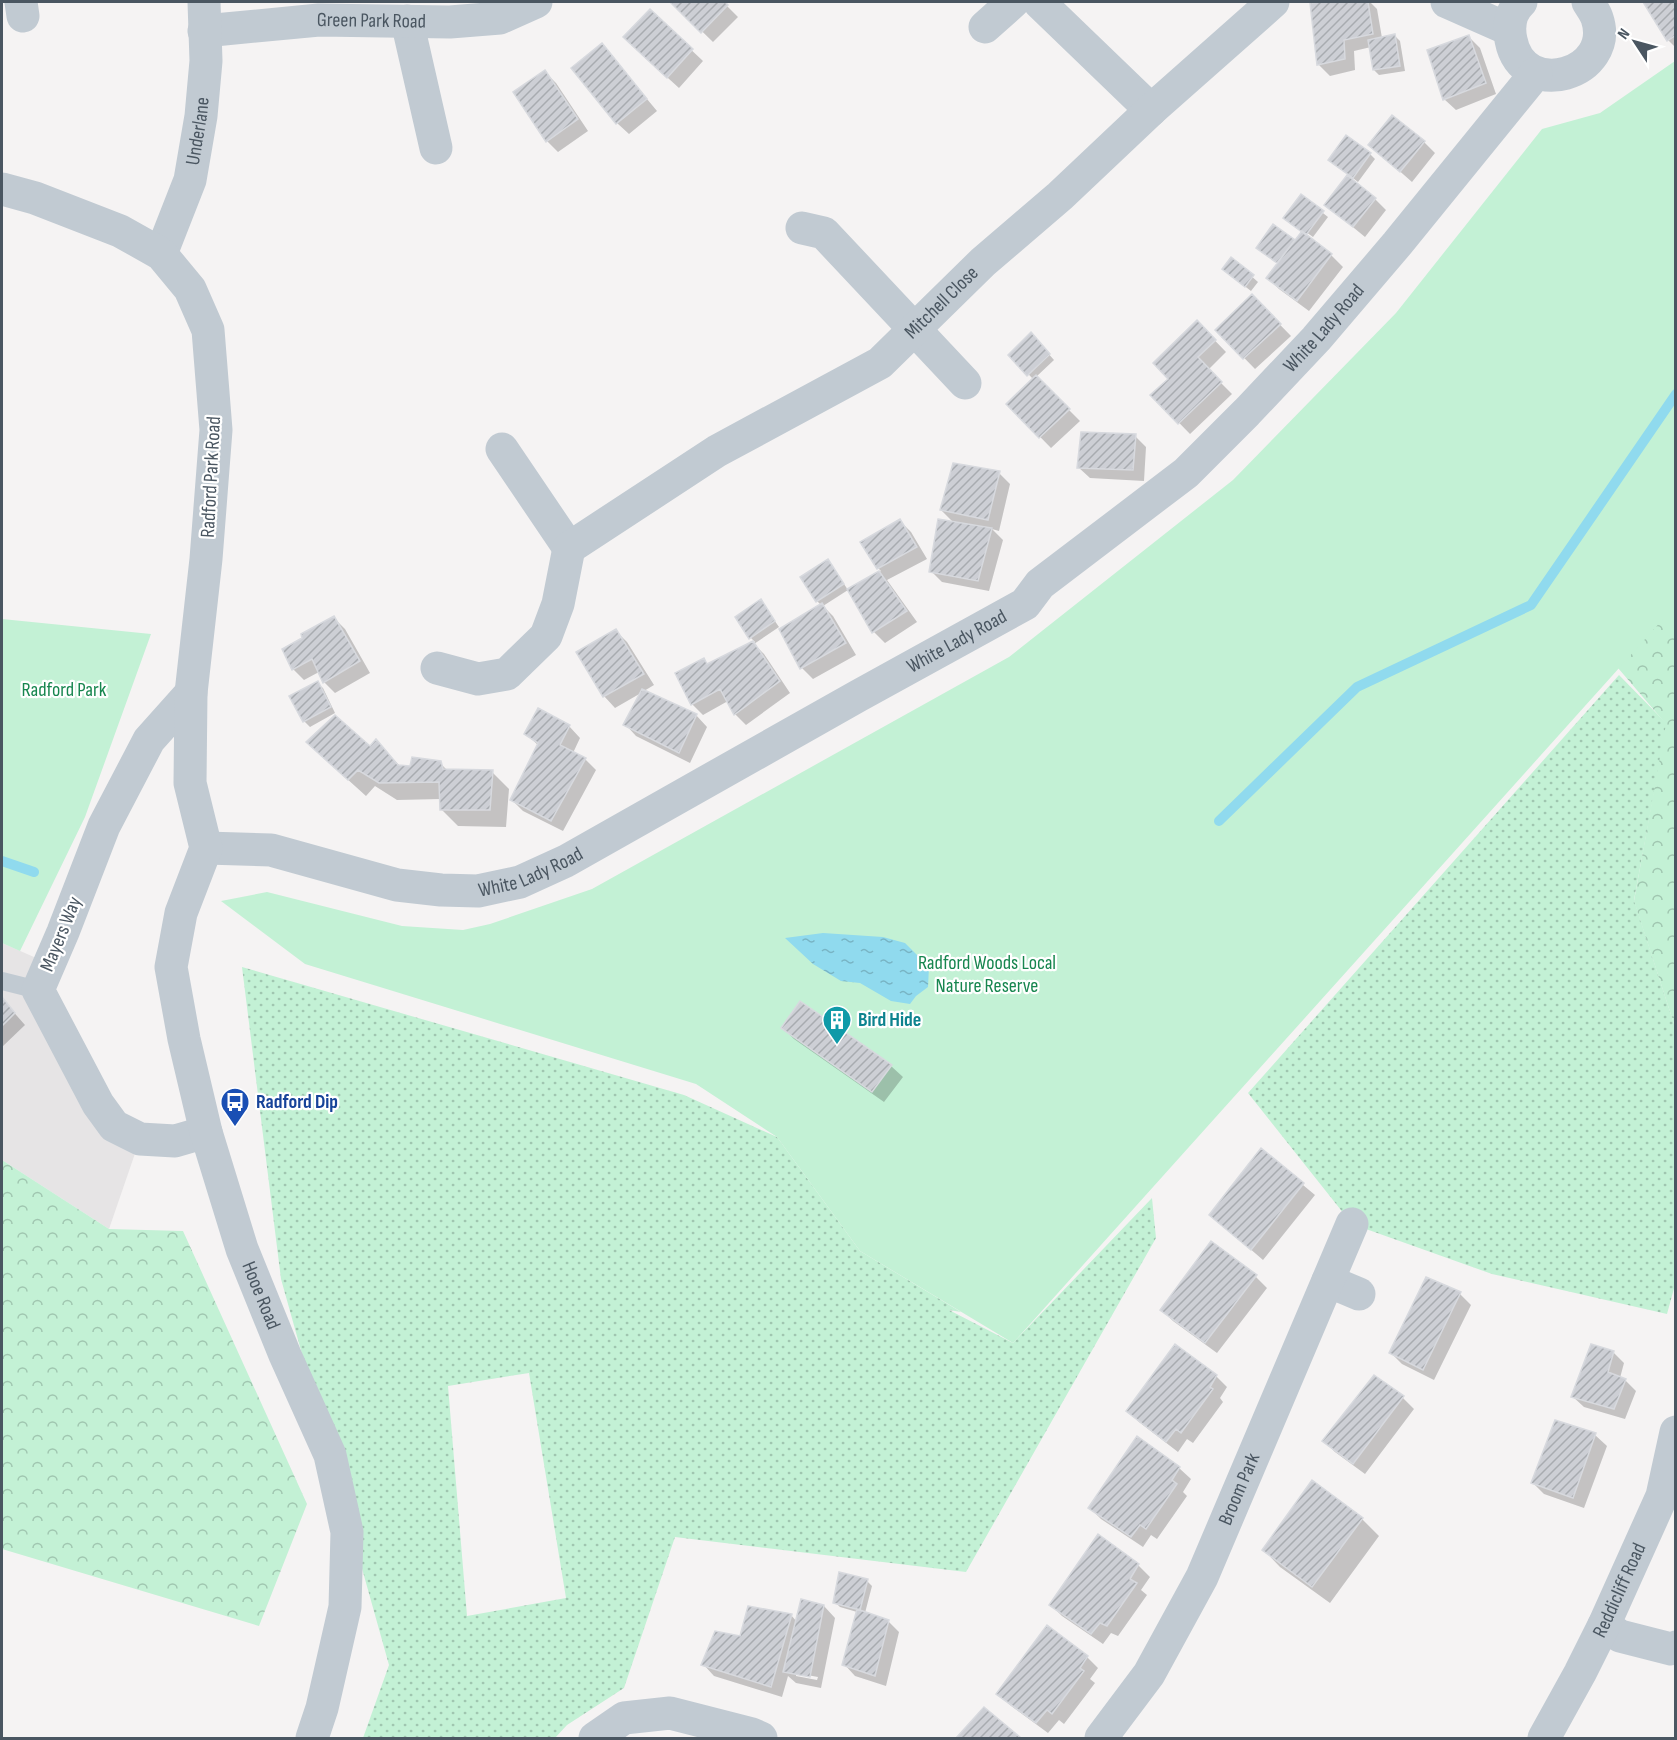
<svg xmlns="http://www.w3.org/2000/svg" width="1677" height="1740" font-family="'Sofia Sans Condensed',sans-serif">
<defs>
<pattern id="grass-dots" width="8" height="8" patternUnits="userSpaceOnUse" patternTransform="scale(1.5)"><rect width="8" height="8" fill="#c3f1d5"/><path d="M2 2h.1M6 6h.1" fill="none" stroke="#a0c6b0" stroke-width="1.8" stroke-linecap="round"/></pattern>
<pattern id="forest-crowns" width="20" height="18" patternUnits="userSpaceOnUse" patternTransform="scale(1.5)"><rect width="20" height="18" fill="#c3f1d5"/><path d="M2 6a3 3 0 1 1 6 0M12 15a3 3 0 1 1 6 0" fill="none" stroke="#a0c6b0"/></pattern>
<pattern id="water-ripples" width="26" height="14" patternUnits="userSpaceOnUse" patternTransform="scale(1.5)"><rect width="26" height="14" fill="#90daee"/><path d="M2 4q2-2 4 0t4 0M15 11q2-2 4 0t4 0" fill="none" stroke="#78b4c4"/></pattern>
<pattern id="building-hatch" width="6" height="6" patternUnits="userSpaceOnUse" patternTransform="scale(1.5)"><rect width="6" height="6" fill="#cdcfd5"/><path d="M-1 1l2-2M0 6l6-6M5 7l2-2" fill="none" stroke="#a8abb0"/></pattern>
</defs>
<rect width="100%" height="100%" fill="#f5f3f3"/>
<path fill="#e6e4e5" d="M2 943 50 964 38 990 140 1139 109 1229 2 1160Z"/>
<path fill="url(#grass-dots)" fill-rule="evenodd" d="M1619 675 1667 724 1634 900 1675 1027 1676 1281 1667 1314 1492 1274 1352 1224 1248 1093Z
M242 967 684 1095 777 1137 860 1251 961 1312 949 1310 1013 1343 1152 1198 1156 1238 966 1572 675 1537 624 1688 567 1725 555 1738H363L389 1665 281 1279ZM529 1373 566 1598 467 1616 448 1386Z"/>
<path fill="url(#forest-crowns)" d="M1675 442V1027L1634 901 1666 724 1564 605Z
M2 1160 109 1229 183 1231 307 1504 259 1626 2 1549Z"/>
<path fill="#c3f1d5" d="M1675 61V618H1664L1013 1343 860 1251 777 1137 696 1084 305 964 221 901 267 892 402 926 463 930 490 924 592 889 1009 657 1233 480 1396 313 1542 129 1600 113Z
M2 619 151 634 85 817 20 951 2 943Z"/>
<path fill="url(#water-ripples)" d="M823 933 883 937 905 943 929 967 928 987 916 996 910 1004 891 1001 860 983 841 981 813 964 785 938Z"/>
<path fill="#0003" fill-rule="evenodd" d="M672 2H723L738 17 713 42Z
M1333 2H1370L1377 9 1382 38 1395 36 1400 41 1405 71 1379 75 1374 70 1371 47 1354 51 1355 70 1330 76 1319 65 1311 4Z
M1645 2H1676V48L1668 40Z
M650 11 703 61 679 88 636 49Z
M1468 36 1480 48 1496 94 1456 110 1444 99Z
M602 45 657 111 629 134 617 123Z
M545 72 556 83 588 131 558 152 547 141Z
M1424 142 1435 153 1412 182 1370 145Z
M1370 154 1375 159 1358 182 1330 160Z
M1301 196 1328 217 1313 237 1285 217Z
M1375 199 1386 210 1365 237 1326 205Z
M1273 226 1295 242 1302 233 1331 255 1343 267 1309 311 1279 289 1268 278 1279 264 1258 248Z
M1232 259 1258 282 1251 291 1229 274Z
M1252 296 1291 336 1255 369 1217 330Z
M1197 322 1226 352 1208 370 1232 394 1190 434 1152 395 1170 379Z
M1031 334 1054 360 1036 377 1080 421 1051 448 1008 404 1033 379 1010 355Z
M1135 436 1146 447 1144 481 1090 478 1078 467Z
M999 473 1010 484 999 531 992 529 1003 540 989 591 942 582 931 571 954 523 941 510Z
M899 520 911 532 927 559 887 580 917 622 885 643 874 632 850 590 881 571 878 568Z
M828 560 848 590 823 606 833 616 856 655 813 679 802 668 821 605 817 601Z
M761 601 779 627 754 644 764 654 790 693 746 725 735 714 728 701 703 715 692 704 703 659 709 665 755 642 751 638Z
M334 618 345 629 370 673 335 693 324 682 319 672 304 680 293 669 304 639Z
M616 631 627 642 654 685 644 691 696 715 707 727 690 763 636 736 625 724 641 693 615 708 604 696Z
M317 683 323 688 335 713 310 727 304 721 291 697Z
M569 726 580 738 573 753 585 759 596 770 563 831 523 811 512 800 539 746 526 734Z
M376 741 400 766 411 768 440 763 448 771 492 772 509 789 506 827 458 826 441 809V799L397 800 375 786 366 796 325 759 371 748Z
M2 999 25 1025 2 1047Z
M801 1003 891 1066 903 1077 884 1102 794 1039 783 1028Z
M1261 1150 1315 1195 1263 1260 1211 1215Z
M1211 1243 1256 1277 1267 1288 1217 1353 1173 1321 1162 1310Z
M1460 1294 1471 1305 1434 1380 1402 1364 1391 1353Z
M1613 1352 1624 1363 1620 1378 1625 1380 1636 1391 1625 1419 1584 1407 1572 1396Z
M1216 1376 1227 1387 1220 1398 1223 1402 1193 1443 1187 1439 1178 1452 1139 1422 1128 1411Z
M1375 1377 1403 1398 1414 1409 1365 1474 1335 1452 1324 1441Z
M1556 1422 1595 1435 1607 1446 1584 1508 1544 1494 1533 1483Z
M1137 1438 1179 1468 1191 1479 1183 1492 1187 1496 1157 1539 1151 1535 1143 1547 1101 1519 1090 1508Z
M1362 1519 1379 1536 1330 1603 1280 1567 1264 1550Z
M1098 1536 1138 1565 1150 1577 1141 1590 1147 1595 1118 1636 1111 1633 1103 1644 1062 1616 1051 1605Z
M867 1581 872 1586 865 1613 888 1621 899 1632 886 1686 855 1676 844 1664 857 1612 840 1607 835 1602Z
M824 1606 835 1618 821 1688 796 1683 788 1676 782 1697 714 1676 703 1664 741 1637 791 1615 797 1622ZM796 1673 818 1677 817 1680 796 1676Z
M1087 1657 1098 1668 1090 1679 1095 1683 1064 1724 1059 1720 1048 1733 1010 1705 998 1694Z
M984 1709 1019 1738H958Z"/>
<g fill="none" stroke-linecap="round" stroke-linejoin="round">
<path stroke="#90daee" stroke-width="10" d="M1219 821 1357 687 1531 605 1676 394
M2 861 34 872"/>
</g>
<path fill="url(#building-hatch)" stroke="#d7d9de" stroke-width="1.5" d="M670 2H725L728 5 701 33Z
M1321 2H1368L1373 34 1344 40 1345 59 1317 65 1310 3Z
M1643 2H1676V35L1667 41Z
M650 9 693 49 667 78 623 37Z
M1395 34 1400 66 1373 70 1368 40Z
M1469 35 1486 83 1443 100 1427 50Z
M602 43 647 99 616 124 571 68Z
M545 70 578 119 546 142 513 92Z
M1392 115 1425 141 1400 172 1368 145Z
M1346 135 1371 153 1353 178 1328 160Z
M1347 175 1376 198 1353 227 1324 205Z
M1301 194 1324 211 1306 235 1283 218Z
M1273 224 1295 240 1277 263 1256 248Z
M1302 231 1332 254 1297 301 1266 278Z
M1231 257 1254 275 1245 287 1222 269Z
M1252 294 1281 324 1243 359 1215 330Z
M1197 320 1216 340 1198 357 1222 382 1178 424 1150 395 1168 379 1153 363Z
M1031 332 1050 354 1027 376 1008 355Z
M1036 375 1070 409 1039 438 1006 404Z
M1081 432 1136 434 1133 470 1077 468Z
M953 463 1000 471 988 520 940 510Z
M900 519 917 547 877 569 860 542Z
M938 519 992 528 978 581 929 572Z
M828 559 844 584 816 602 800 577Z
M879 571 907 611 872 633 847 589Z
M761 599 775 621 749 639 735 617Z
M822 603 846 643 800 669 779 629Z
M334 616 360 661 323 683 312 659 292 670 282 649 302 638 301 634Z
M616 629 644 674 603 697 576 652Z
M753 641 780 681 734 715 720 689 691 705 675 673 704 658 707 664Z
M318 681 331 707 303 722 289 696Z
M642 689 697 714 679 753 623 725Z
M538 708 570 725 560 745 586 758 551 821 510 800 538 743 524 734Z
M335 715 370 746 376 739 398 765 410 766 412 757 441 761 443 769 493 770 490 810H440L439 782 379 783 358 770 348 780 306 742Z
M2 997 15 1013 2 1026Z
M800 1001 892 1065 872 1092 781 1028Z
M1261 1148 1304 1183 1251 1250 1209 1215Z
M1211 1241 1257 1275 1205 1343 1160 1310Z
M1426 1277 1461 1292 1423 1370 1389 1353Z
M1175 1344 1217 1375 1210 1387 1213 1389 1181 1433 1176 1429 1166 1442 1126 1411Z
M1591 1344 1614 1351 1608 1372 1626 1379 1614 1409 1571 1397Z
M1374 1375 1404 1396 1353 1464 1322 1441Z
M1555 1420 1596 1433 1573 1498 1531 1483Z
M1137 1436 1180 1467 1172 1480 1177 1484 1146 1529 1140 1525 1131 1537 1088 1508Z
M1312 1480 1363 1518 1312 1587 1262 1550Z
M1098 1534 1139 1564 1130 1579 1137 1583 1107 1626 1100 1623 1091 1634 1049 1605Z
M839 1572 868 1579 860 1610 833 1603Z
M801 1599 824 1605 810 1677 783 1672Z
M748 1606 792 1614 771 1687 701 1665 715 1631 740 1636Z
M857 1609 889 1620 875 1676 842 1665Z
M1047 1625 1088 1656 1080 1668 1084 1671 1052 1714 1047 1710 1036 1723 996 1694Z
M984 1707 1021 1738H956Z"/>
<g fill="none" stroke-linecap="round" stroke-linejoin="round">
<path stroke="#c1cad2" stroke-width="18" d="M2 981 38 990"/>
<g stroke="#c1cad2" stroke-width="33">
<path d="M21 2 23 16"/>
<path d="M1039 2 1151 110"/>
<path d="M1447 2 1508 29"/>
<path d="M1521 2C1510 12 1508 26 1511 40 1523 102 1616 74 1597 18 1595 12 1591 7 1588 2"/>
<path d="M407 21 436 148"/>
<path d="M985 27 1013 2"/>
<path id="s1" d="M204 31 319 20 450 22 500 18 536 2"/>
<path d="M802 228 824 233 965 383"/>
<path id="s2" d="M161 254 190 180 201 116 206 61 204 2"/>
<path d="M502 449 569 548"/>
<path id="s3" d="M437 668 478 679 507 674 546 636 558 604 569 548 717 451 880 363 983 262 1060 196 1151 110 1273 2"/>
<path d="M191 693 149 740 104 826 63 932 38 990 98 1104 114 1126 140 1139 175 1141 206 1132"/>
<path id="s4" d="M206 848 271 850 397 885 441 890 478 891 520 882 566 861 858 696 1025 604 1040 584 1186 473 1247 412 1316 339 1397 244 1536 73"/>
<path d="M1328 1281 1359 1294"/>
<path d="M1604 1625 1620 1636 1671 1649 1676 1647"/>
<path d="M595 1738 624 1718 670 1713 752 1734 761 1738"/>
<path id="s5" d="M1101 1738 1149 1674 1202 1577 1352 1224"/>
<path id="s6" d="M1544 1738 1580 1673 1604 1625 1662 1496 1676 1432"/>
</g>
<path stroke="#c1cad2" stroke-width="33" id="s7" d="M2 189 35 198 120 231 161 254 190 289 208 330 216 430 206 559 191 693 190 783 206 848 181 913 171 967 184 1039 206 1132 242 1249 285 1355 330 1455 347 1532 345 1607 322 1708 312 1738"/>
</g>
<defs>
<g id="building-pin" transform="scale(1.5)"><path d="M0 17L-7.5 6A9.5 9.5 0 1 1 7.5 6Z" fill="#0f9aa8" stroke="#fff"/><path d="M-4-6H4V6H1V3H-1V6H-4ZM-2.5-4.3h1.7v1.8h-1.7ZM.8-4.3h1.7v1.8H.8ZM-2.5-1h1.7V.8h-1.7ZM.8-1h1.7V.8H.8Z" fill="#fff"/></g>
<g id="bus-pin" transform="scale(1.5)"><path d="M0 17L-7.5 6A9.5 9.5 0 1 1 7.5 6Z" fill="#1a4fb4" stroke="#fff"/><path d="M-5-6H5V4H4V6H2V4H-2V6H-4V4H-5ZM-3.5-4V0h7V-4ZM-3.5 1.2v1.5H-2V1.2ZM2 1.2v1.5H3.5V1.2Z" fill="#fff"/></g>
</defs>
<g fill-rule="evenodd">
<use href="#building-pin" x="837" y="1020"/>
<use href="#bus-pin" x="235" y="1102"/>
</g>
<g text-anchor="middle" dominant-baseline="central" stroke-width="4.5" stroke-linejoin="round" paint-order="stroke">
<g font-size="20" fill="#4a5661" stroke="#fff">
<text stroke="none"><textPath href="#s1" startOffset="168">Green Park Road</textPath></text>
<text stroke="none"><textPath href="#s2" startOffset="129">Underlane</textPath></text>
<text stroke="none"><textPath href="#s3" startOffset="666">Mitchell Close</textPath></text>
<text stroke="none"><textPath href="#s4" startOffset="1305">White Lady Road</textPath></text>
<text transform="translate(211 477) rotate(-87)">Radford Park Road</text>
<text stroke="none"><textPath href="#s4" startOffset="819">White Lady Road</textPath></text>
<text stroke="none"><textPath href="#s4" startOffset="333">White Lady Road</textPath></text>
<text transform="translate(61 934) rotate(-68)">Mayers Way</text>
<text stroke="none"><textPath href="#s7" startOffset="1250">Hooe Road</textPath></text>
<text stroke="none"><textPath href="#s5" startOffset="286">Broom Park</textPath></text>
<text stroke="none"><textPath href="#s6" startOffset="166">Reddicliff Road</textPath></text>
</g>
<g font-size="20" fill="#17864f" stroke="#fff">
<text x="64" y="690">Radford Park</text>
<text x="987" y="963">Radford Woods Local<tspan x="987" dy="23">Nature Reserve</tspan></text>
</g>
<g font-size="20" font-weight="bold" fill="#0d838f" stroke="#fff" text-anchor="start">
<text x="858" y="1020">Bird Hide</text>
</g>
<g font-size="20" font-weight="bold" fill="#164399" stroke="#fff" text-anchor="start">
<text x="256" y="1102">Radford Dip</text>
</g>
</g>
<rect width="1677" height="1740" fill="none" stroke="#4a5661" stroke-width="6"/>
<g transform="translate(1635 42) rotate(306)" stroke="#ffffff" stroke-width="4.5" paint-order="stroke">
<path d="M0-4.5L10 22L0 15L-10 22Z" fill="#4a5661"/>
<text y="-9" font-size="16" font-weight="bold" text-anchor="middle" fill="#4a5661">N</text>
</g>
</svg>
